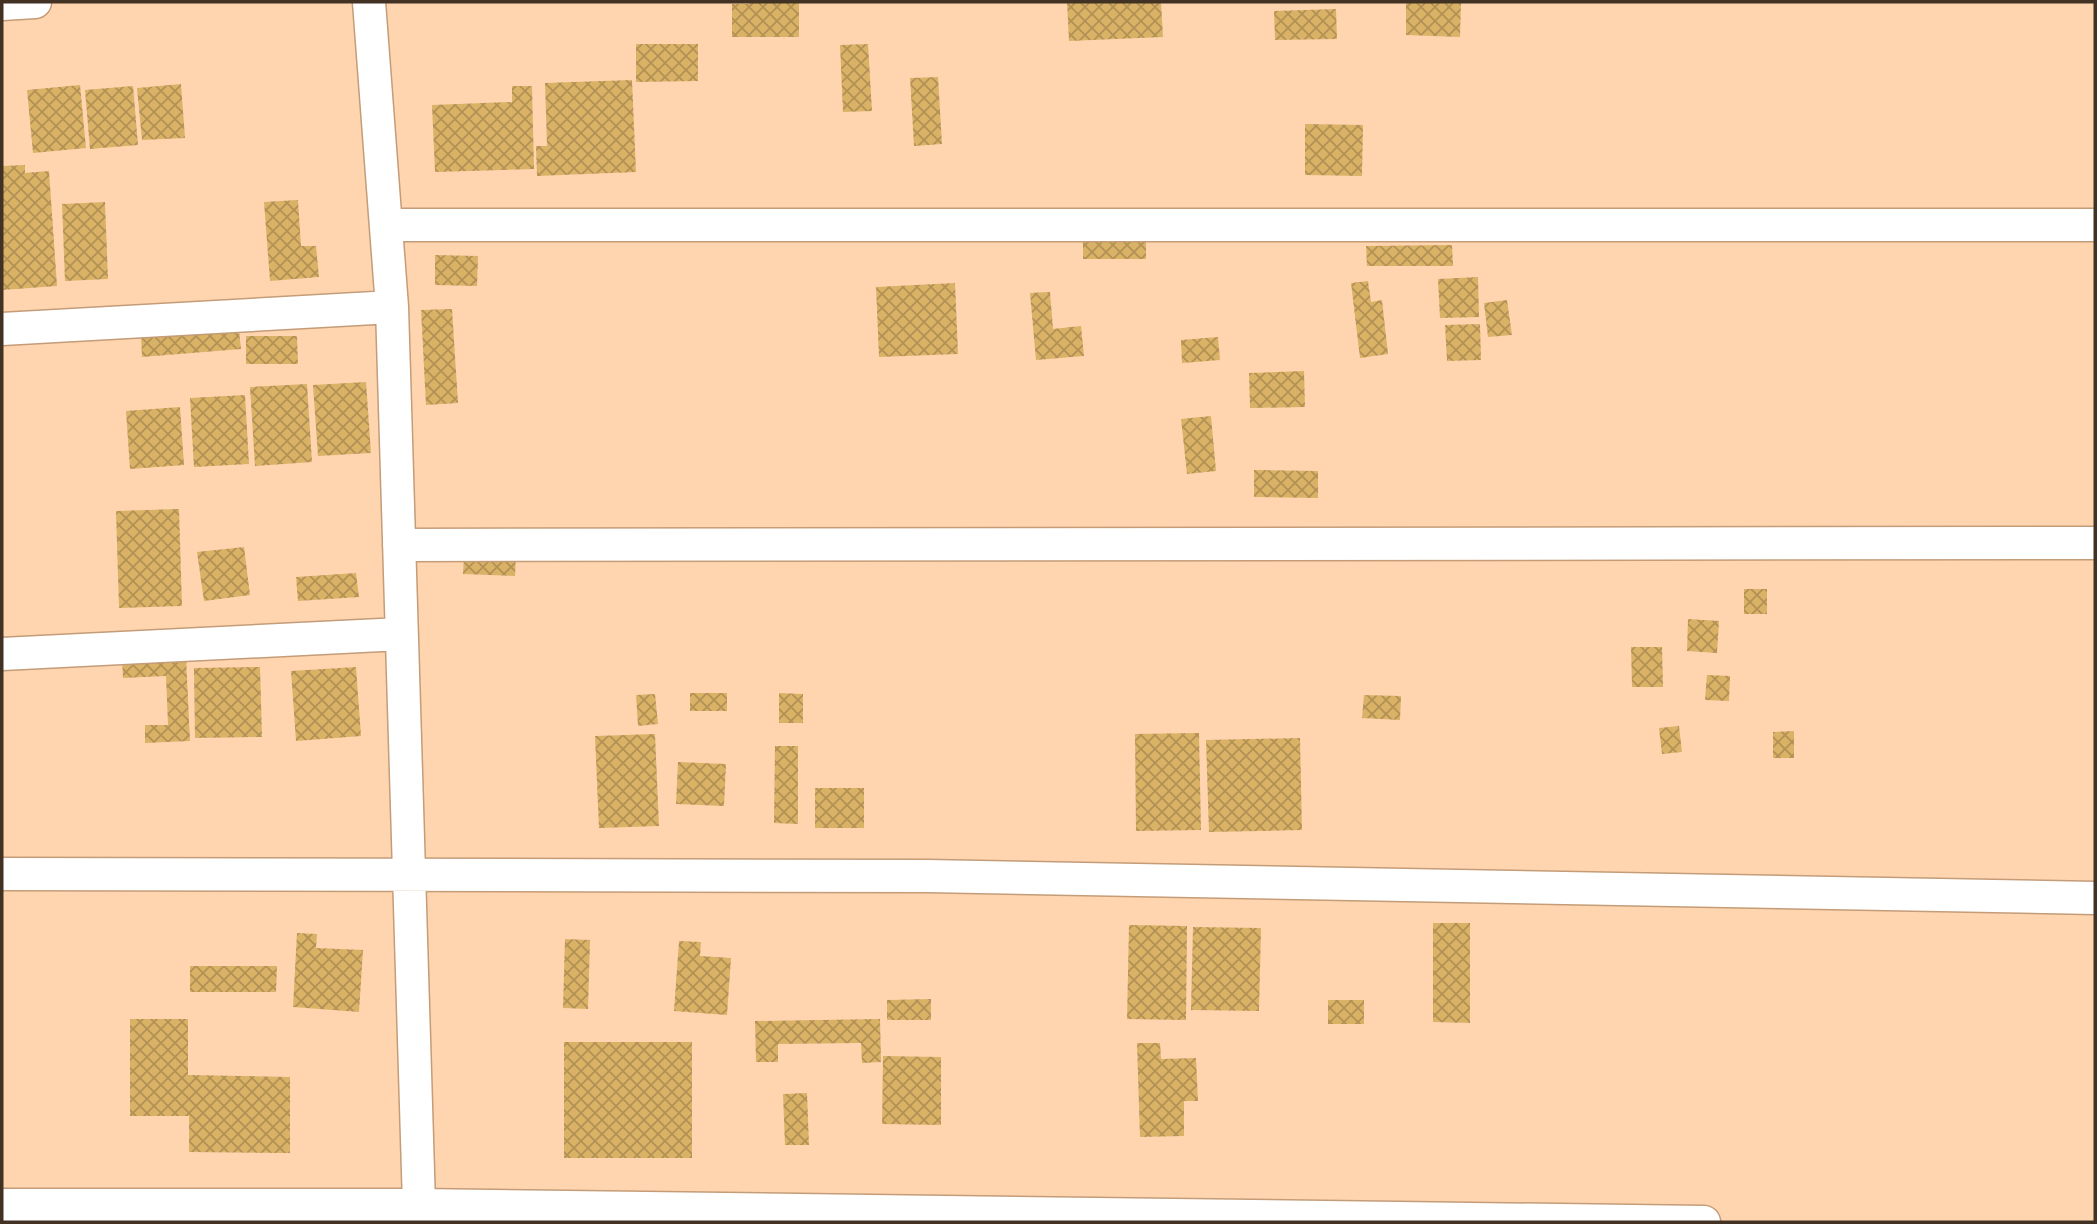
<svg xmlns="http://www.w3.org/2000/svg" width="2097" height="1224" font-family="Mulish,sans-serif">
<defs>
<pattern id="building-cross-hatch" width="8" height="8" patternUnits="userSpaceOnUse" patternTransform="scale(1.75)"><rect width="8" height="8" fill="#d9b266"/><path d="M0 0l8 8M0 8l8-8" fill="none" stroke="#b29154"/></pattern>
</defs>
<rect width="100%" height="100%" fill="#ffd5b0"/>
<path fill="url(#building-cross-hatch)" d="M749 2 799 3V37H732V4H749Z
M1067 2H1161L1163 37 1069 41Z
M1406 2H1461L1460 37 1406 35Z
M1336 9 1337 39 1275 40 1274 11Z
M636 44H698V81L636 82Z
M868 44 872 111 843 112 840 45Z
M938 77 942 144 914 146 910 78Z
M632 80 636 172 537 176 536 146H547L545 83Z
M181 84 185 138 142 140 137 88Z
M80 85 86 148 33 153 27 90Z
M133 86 138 145 90 149 85 90Z
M512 86H532L534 169 435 172 432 105 512 102Z
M1305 124 1363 125 1362 176 1305 175Z
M25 165V173L49 171 57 286 2 290V166Z
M298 200 301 246H316L319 277 270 281 264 202Z
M105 202 108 279 65 281 62 204Z
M1083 232 1146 233V259H1083Z
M1452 245 1453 266H1367L1366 246Z
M435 255 478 256 477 286 435 285Z
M1478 277 1479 317 1440 318 1438 279Z
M1368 281 1371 302 1382 300 1388 354 1360 358 1351 283Z
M955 283 958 354 879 357 876 287Z
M1050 292 1053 329 1081 326 1084 356 1036 360 1030 293Z
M1507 300 1512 335 1488 337 1484 303Z
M452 309 458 403 426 405 421 310Z
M1480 324 1481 360 1447 361 1445 325Z
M239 331 241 349 142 357 141 337Z
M246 336H297L298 364H246Z
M1218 337 1220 360 1182 363 1181 340Z
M1304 371 1305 407 1250 408 1249 373Z
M366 382 371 453 318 456 313 385Z
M307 384 312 462 255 466 250 387Z
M245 395 249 464 194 467 190 398Z
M180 407 184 465 130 469 126 411Z
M1211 416 1216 471 1187 474 1181 419Z
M1254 470 1318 471V498L1254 497Z
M179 509 182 606 119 608 116 511Z
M244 547 250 595 204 601 197 552Z
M464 554 516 555 515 576 463 574Z
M356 573 359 597 298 601 296 577Z
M1744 589H1767V614H1744Z
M1688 619 1719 621 1717 653 1687 651Z
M1631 647H1662L1663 687H1632Z
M186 657 190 741 145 743V725H168L166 676 123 678 122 659Z
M260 667 262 737 195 738 194 668Z
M356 667 361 736 296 741 291 671Z
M1707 675 1730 676 1729 701 1705 700Z
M690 693H727V711H690Z
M779 693 803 694V723H779Z
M655 694 658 724 638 726 636 695Z
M1364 695 1401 696 1400 720 1362 718Z
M1679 726 1682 752 1662 754 1659 728Z
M1794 731V758H1773V732Z
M1199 733 1201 830 1136 831 1135 734Z
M655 734 659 826 599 828 595 736Z
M1300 738 1302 830 1209 832 1206 740Z
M775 746H798V824L774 823Z
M678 762 726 764 724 806 676 804Z
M815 788H864V828H815Z
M1433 923H1470V1023L1433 1022Z
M1129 925 1187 926 1186 1020 1127 1019Z
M1193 927 1261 928 1259 1011 1191 1010Z
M297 933 317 934 316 948 363 950 359 1012 293 1007Z
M565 939 590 940 588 1009 563 1008Z
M679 941 701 942 700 956 731 958 727 1015 674 1011Z
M190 966H277L276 992H190Z
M931 999V1020H887V1000Z
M1328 1000H1364V1024H1328Z
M130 1019H188V1075L290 1077V1153L189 1152V1116H130Z
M880 1019 881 1062 862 1063 861 1043 778 1044V1062H756L755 1021Z
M564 1042H692V1158H564Z
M1137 1043H1160L1161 1059 1196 1058 1198 1101H1184V1136L1140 1137Z
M883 1056 941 1057V1125L882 1124Z
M807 1093 809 1145H785L783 1094Z"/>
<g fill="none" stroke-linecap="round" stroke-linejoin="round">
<g stroke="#c49c78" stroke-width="35">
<path id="minor" d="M369 2 392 307 419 1205
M2 4 35 2
M386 225H2095
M2 329 392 307
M399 545 2095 543
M2 654 401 634
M2 874 927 876 2095 898
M2 1205H419L1704 1222"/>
</g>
<use href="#minor" stroke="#fff" stroke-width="32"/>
</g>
<rect width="2097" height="1224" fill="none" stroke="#423223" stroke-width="7"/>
</svg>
